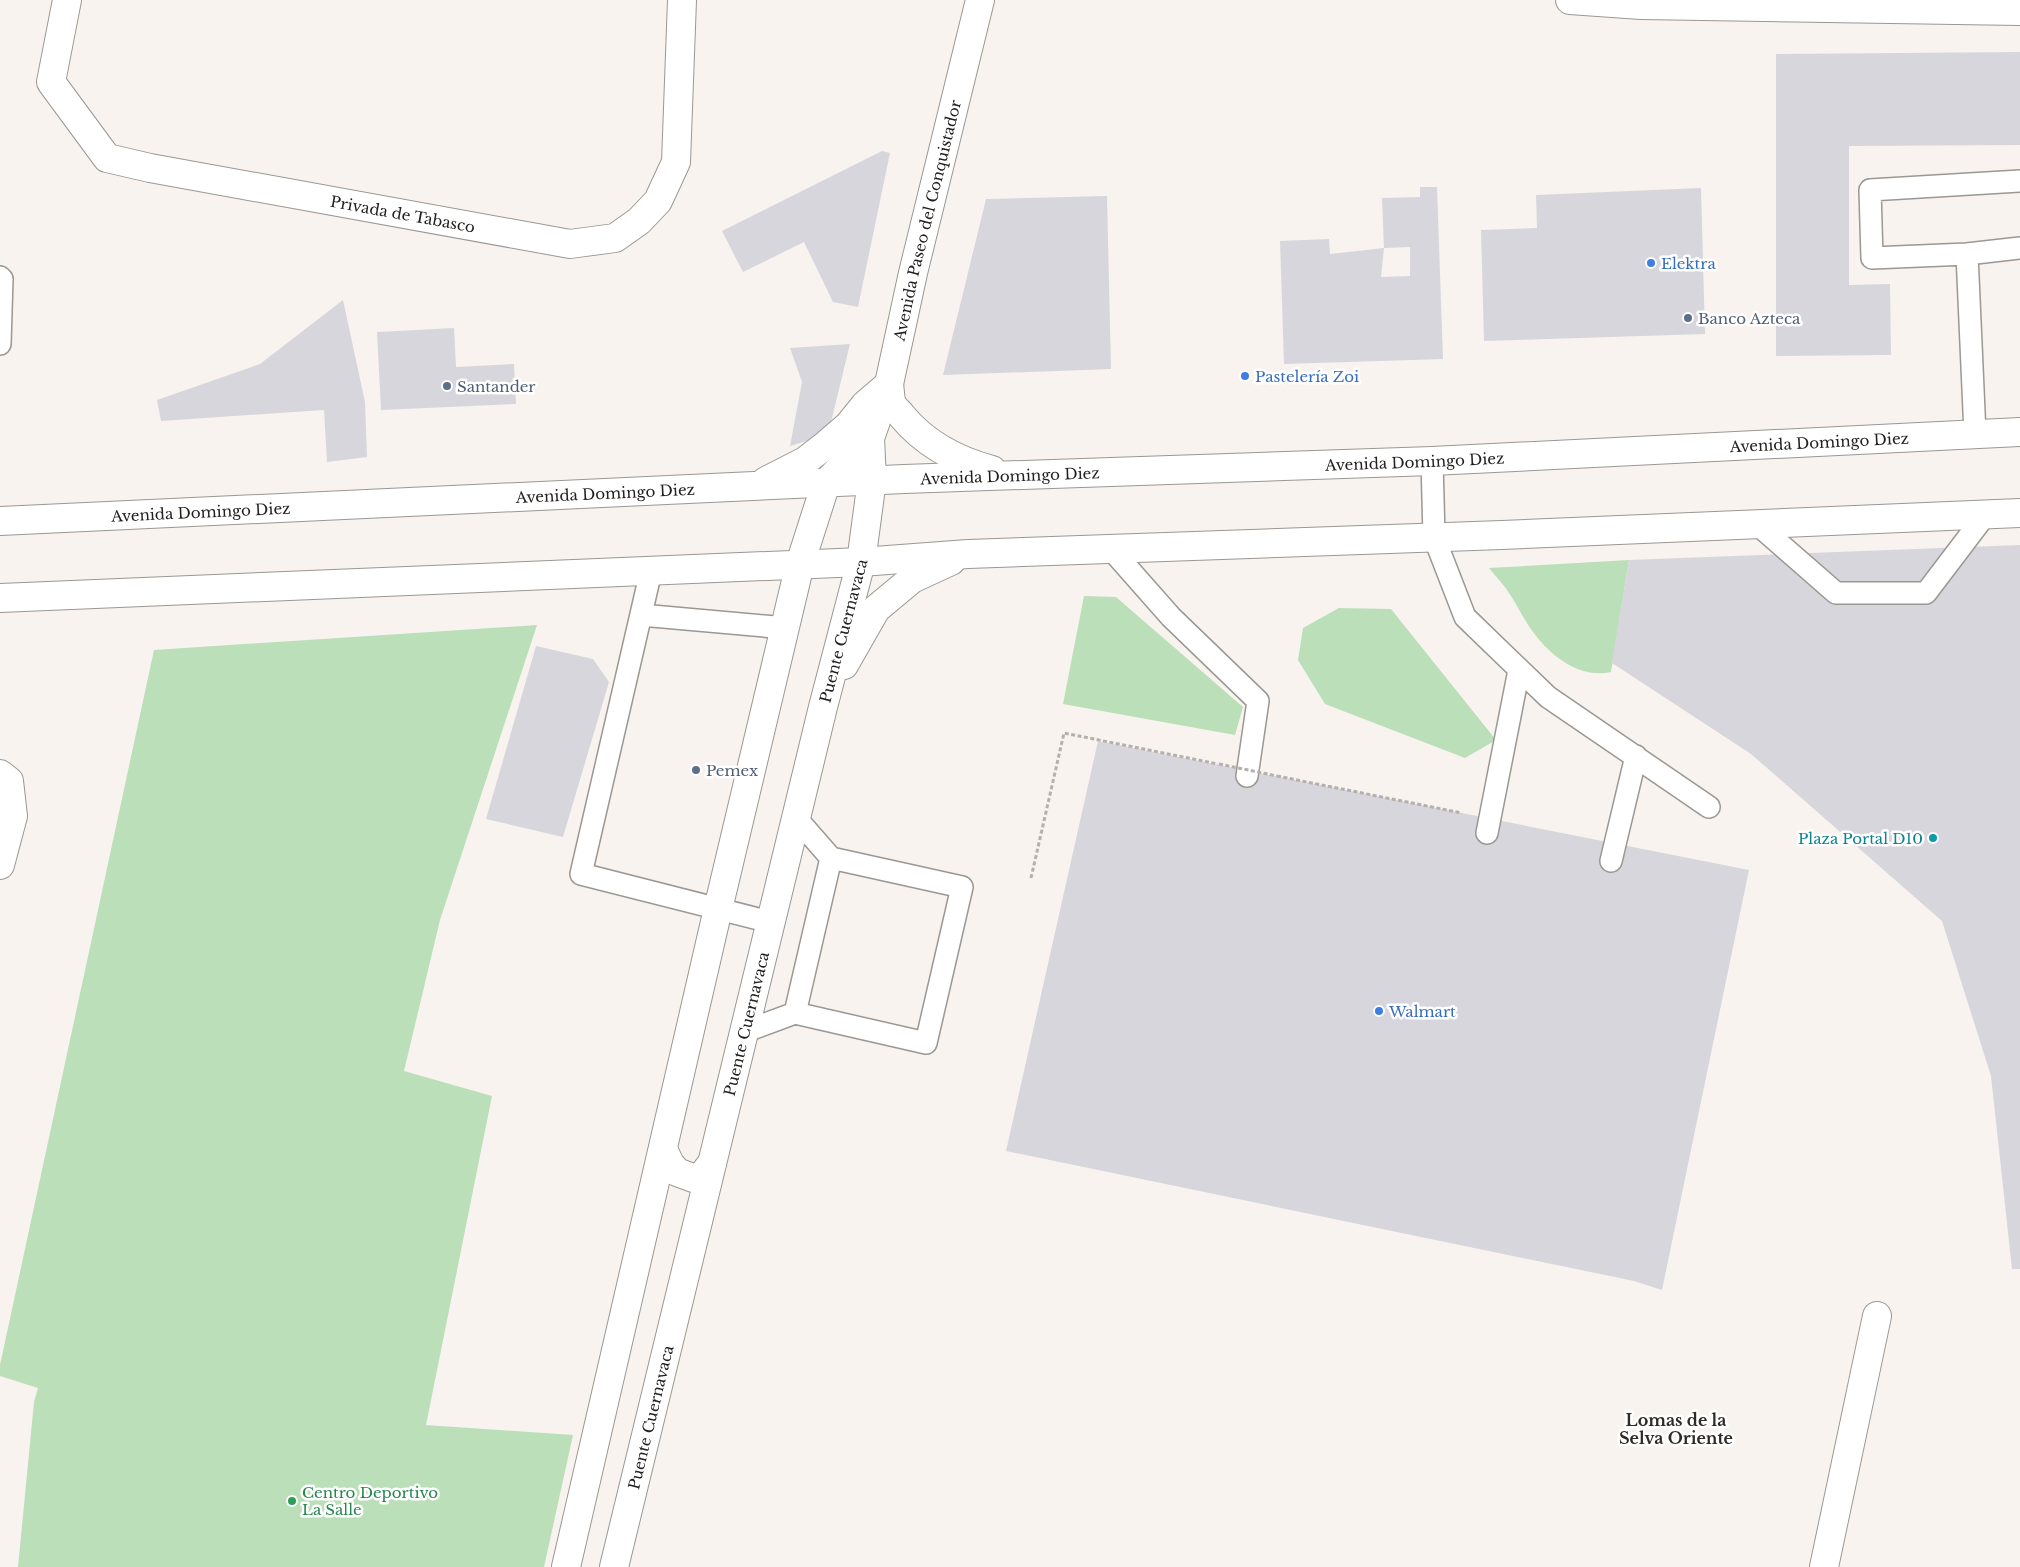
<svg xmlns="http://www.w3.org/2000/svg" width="2020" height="1567" font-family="'Libre Baskerville',serif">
<rect width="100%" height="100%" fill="#f8f3ee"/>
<path fill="#bbdfb9" d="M1629 560 1611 672C1577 680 1544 651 1527 623 1521 614 1517 605 1511 596 1505 586 1497 578 1489 568Z
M1084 596 1116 597 1243 707 1235 735 1063 704Z
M1339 608 1391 609 1496 740 1465 758 1325 704 1298 660 1303 628Z
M537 625 440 920 404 1071 492 1096 426 1425 573 1435 544 1567H18L34 1402 38 1388 0 1376V1365L154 650Z"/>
<path fill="#d7d6dd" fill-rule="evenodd" d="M2020 52V145L1849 146V285L1890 284 1891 355 1776 356V54Z
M882 151 890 153 858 307 833 302 804 242 743 272 722 231Z
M1420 187H1437L1443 359 1284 364 1280 241 1329 239 1330 254 1384 248 1382 198 1420 197ZM1410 247V276L1381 277 1384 248Z
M1701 188 1705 334 1484 341 1481 230 1537 228 1536 195Z
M1107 196 1111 369 943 375 986 199Z
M343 300 365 402 367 457 327 462 324 410 161 421 157 400 260 364Z
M454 328 456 367 514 364 516 404 381 410 377 332Z
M850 344 831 422 810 440 790 446 802 382 790 348Z
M2020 545V1269H2012L1991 1076 1942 921 1751 754 1612 663 1629 560Z
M536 646 593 659 609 682 563 837 486 819Z
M1098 741 1749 870 1662 1290 1634 1281 1006 1151Z"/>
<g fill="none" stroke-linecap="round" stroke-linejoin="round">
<g stroke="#9b9792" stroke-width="24">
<path id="service" d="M1967 254 2020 248
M0 277 2 279 0 344
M1975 434 1967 254 1872 258 1870 190 2020 181
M1432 461 1434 537 1465 617 1548 697 1709 807
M1757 524 1836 593H1926L1986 514
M1111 549 1171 617 1258 701 1247 776
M651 571 581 874 770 922
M641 615 786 628
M1487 833 1519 670
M1611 861 1636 756
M795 1013 926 1043 962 887 831 858
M744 1032 795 1013 831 858 796 818"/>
</g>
<g stroke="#9b9792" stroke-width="30">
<g id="minor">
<path id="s1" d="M67 0 51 82 107 158 150 168 570 244 615 238 639 221 658 201 676 162 682 0"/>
<path d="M1570 0 1641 5 2020 11"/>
<path d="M0 774 9 781 13 816 0 865"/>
<path d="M1824 1567 1877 1316"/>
</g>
</g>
<g stroke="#9b9792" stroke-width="30">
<g id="secondary">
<path d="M889 384C890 390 890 399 892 404 894 408 899 412 902 416 925 444 958 461 992 470"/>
<path d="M766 481 805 461 827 444 848 426 865 405 886 387"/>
<path id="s2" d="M0 521 904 479 1432 461 2020 432"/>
<path d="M0 598 861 562 968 554 1502 535 2020 513"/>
<path d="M844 665 876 609 912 579 951 561"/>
<path d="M663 1149 670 1164 677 1172 693 1178 702 1176 712 1163"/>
<path d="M566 1567 718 909 800 564 826 483 870 438"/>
<path id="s3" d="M614 1567 823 707 861 562 872 480 870 438 889 384 913 273 980 0"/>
</g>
</g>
<path stroke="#b4b0ac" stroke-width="3" stroke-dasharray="4 2.5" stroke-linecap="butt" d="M1277 776 1462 813
M1031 878 1064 733 1218 764"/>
<use href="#service" stroke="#fff" stroke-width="21"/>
<use href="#minor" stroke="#fff" stroke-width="28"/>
<use href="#secondary" stroke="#fff" stroke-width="28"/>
<path stroke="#b4b0ac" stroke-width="3" stroke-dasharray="4 2.5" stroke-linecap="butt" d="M1219 764 1277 776"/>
</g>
<g fill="#3f7fe0" stroke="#fff" stroke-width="2">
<circle cx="1651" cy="263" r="5"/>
<circle cx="1245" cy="376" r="5"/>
<circle cx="1379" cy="1011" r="5"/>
</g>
<g fill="#5c6f8a" stroke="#fff" stroke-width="2">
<circle cx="1688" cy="318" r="5"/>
<circle cx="447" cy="386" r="5"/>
<circle cx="696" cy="770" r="5"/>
</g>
<circle fill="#0f9aa8" stroke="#fff" stroke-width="2" cx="1933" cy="838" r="5"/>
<circle fill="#2e9e5b" stroke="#fff" stroke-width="2" cx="292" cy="1501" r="5"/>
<g text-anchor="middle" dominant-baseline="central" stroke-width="5" stroke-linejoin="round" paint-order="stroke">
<g font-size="15" fill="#22211f" stroke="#fff">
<text stroke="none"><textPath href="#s1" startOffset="479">Privada de Tabasco</textPath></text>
<text stroke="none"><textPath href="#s3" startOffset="1385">Avenida Paseo del Conquistador</textPath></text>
<text stroke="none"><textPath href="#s2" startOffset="1821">Avenida Domingo Diez</textPath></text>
<text stroke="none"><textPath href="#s2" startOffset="1416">Avenida Domingo Diez</textPath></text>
<text stroke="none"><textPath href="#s2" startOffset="1011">Avenida Domingo Diez</textPath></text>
<text stroke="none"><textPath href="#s2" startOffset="606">Avenida Domingo Diez</textPath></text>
<text stroke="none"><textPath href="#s2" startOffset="201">Avenida Domingo Diez</textPath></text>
<text stroke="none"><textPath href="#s3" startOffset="964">Puente Cuernavaca</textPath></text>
<text stroke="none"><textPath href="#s3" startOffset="559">Puente Cuernavaca</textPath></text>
<text stroke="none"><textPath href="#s3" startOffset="154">Puente Cuernavaca</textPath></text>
</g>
<g font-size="15" fill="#366cbe" stroke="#fff" text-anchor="start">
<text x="1661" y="263">Elektra</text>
<text x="1255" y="376">Pastelería Zoi</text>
<text x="1389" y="1011">Walmart</text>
</g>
<g font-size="15" fill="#4e5e75" stroke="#fff" text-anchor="start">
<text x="1698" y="318">Banco Azteca</text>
<text x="457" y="386">Santander</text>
<text x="706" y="770">Pemex</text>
</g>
<g font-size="15" fill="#0d838f" stroke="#fff" text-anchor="end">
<text x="1923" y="838">Plaza Portal D10</text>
</g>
<g font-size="15" fill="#27864d" stroke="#fff" text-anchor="start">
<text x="302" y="1492">Centro Deportivo<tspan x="302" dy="17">La Salle</tspan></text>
</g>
<g font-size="16" font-weight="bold" fill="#2e2b27" stroke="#fff">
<text x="1676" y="1420">Lomas de la<tspan x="1676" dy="18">Selva Oriente</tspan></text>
</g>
</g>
</svg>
